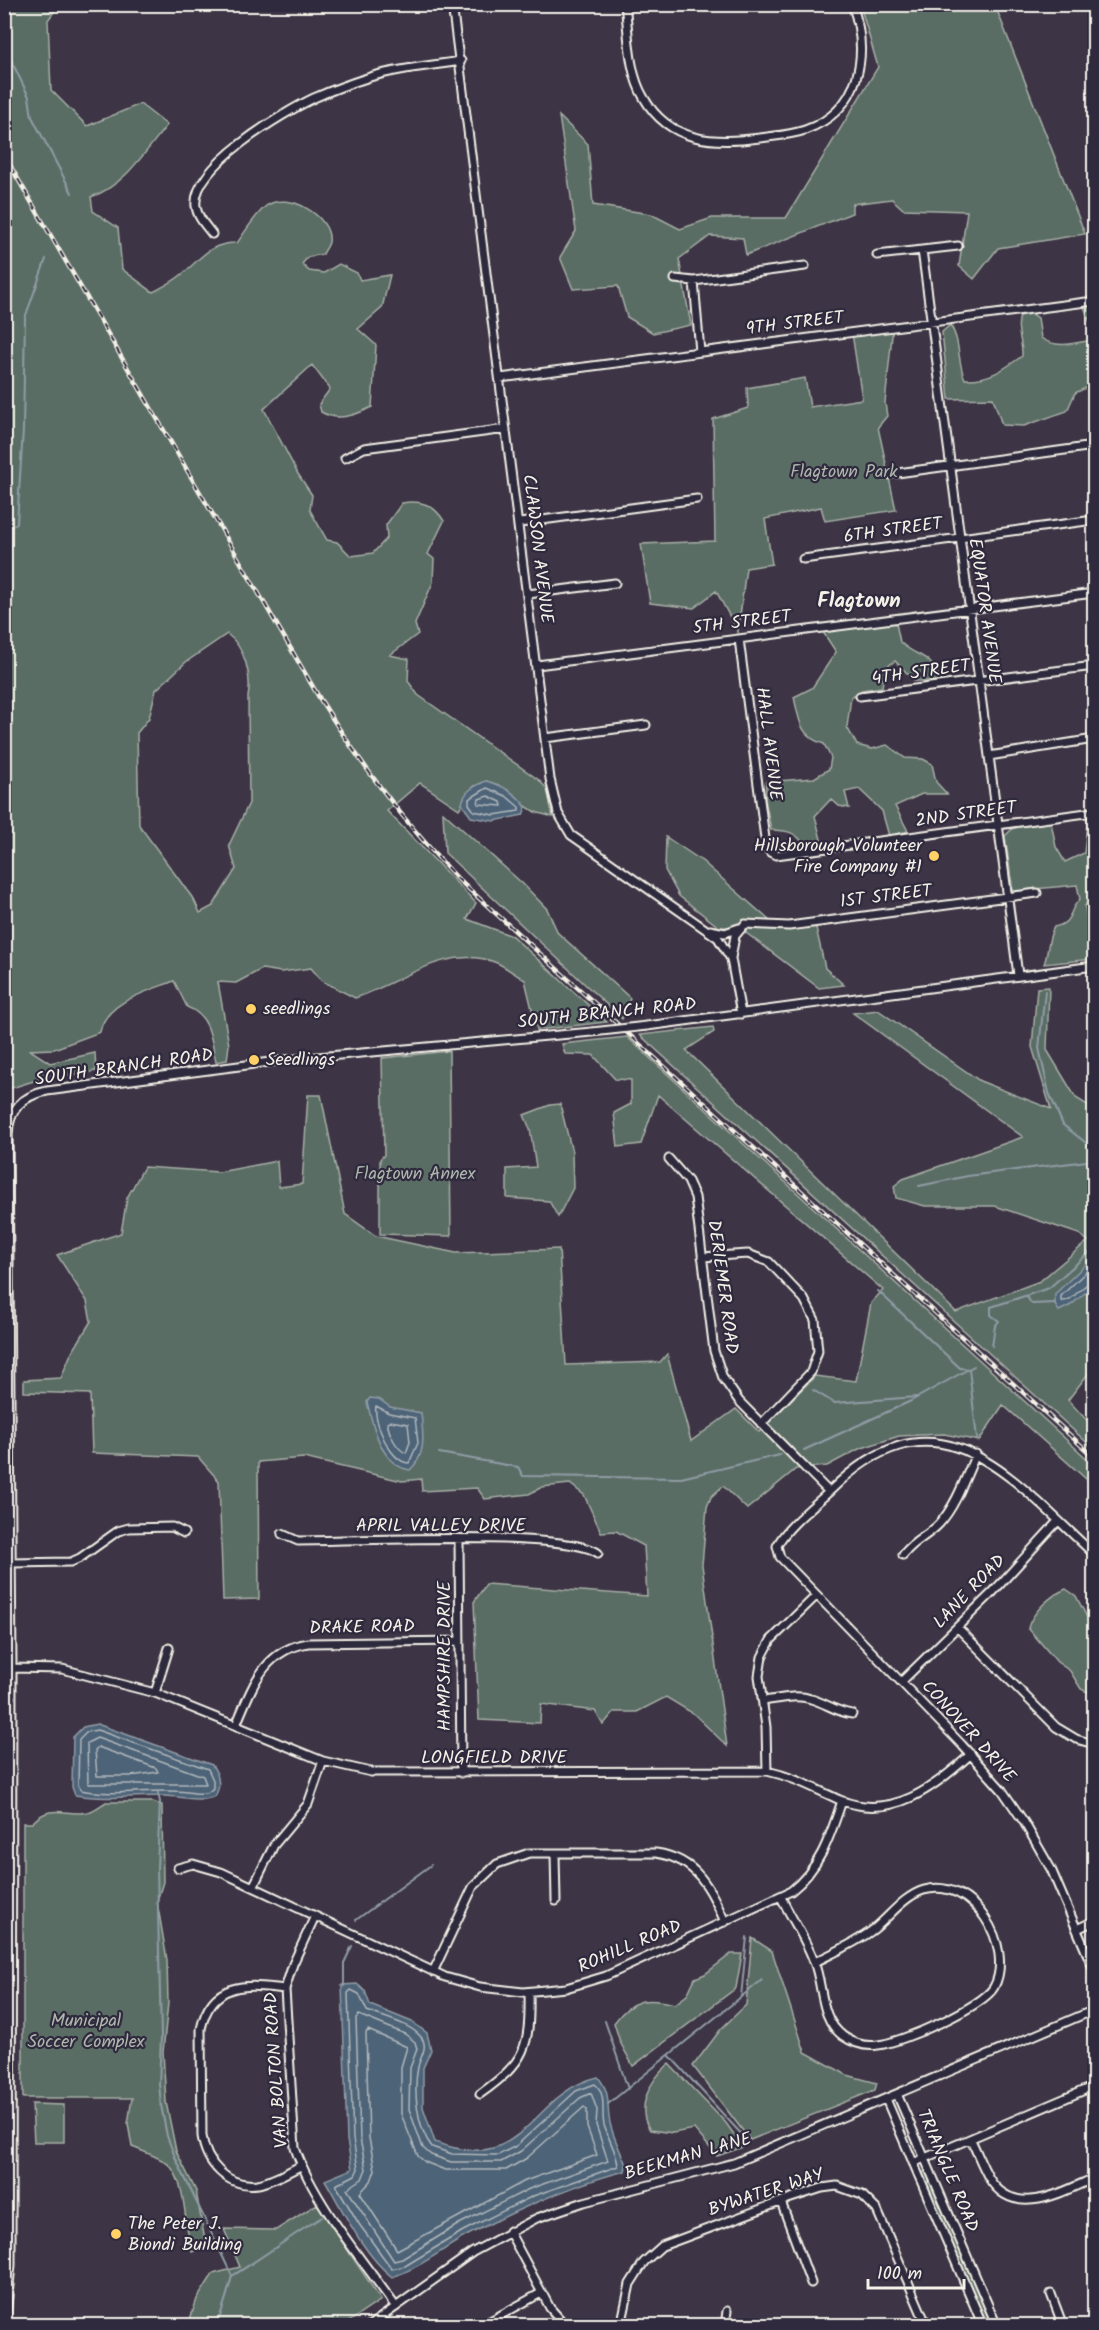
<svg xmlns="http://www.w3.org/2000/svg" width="1099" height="2330" font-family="Kalam,sans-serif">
<rect width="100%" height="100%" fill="#3d3445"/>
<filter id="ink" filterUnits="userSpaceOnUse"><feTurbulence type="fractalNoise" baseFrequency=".0167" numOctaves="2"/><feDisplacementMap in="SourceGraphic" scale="12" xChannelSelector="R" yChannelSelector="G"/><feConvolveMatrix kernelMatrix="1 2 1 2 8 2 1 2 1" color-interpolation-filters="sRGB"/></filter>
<g filter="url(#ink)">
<path fill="#5a6d65" stroke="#a7afa6" stroke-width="1.5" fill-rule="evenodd" d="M5 5H59L48 20 51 90 87 126 140 104 167 125C146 151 124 186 91 197L93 211 118 228 122 269 153 292C162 287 173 282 181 275 201 259 208 243 237 243 245 232 255 215 266 206 288 190 333 217 329 242 329 245 324 251 323 254L308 257 302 264 309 271 324 273 339 264 357 273 360 280 390 275 382 308 358 329 376 345 372 407C356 415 338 422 321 412L319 404 330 389 312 365 264 409 298 474 312 495 310 510 327 540 337 542 351 556 373 553 387 538 386 525 402 503C420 500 434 504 444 521L428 554 434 559 433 582 415 624 418 634 390 655 409 659 408 681 418 695 539 780 547 789 553 817 535 812 487 781 474 786 459 809 420 783 387 811 476 903 467 919 512 936 607 1022 537 1030 525 980C516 975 506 967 497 963 446 943 401 983 355 998L322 981 311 968 281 972 262 969 236 983 218 982 229 1045 227 1060 216 1062C211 1040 211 1016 187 1007L174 981C149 991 105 1002 100 1032L54 1049 30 1050 50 1063 95 1053 96 1071 40 1079 5 1090ZM227 634C245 647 252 676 248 697L249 803 229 845 236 869 213 906 200 913 194 900 139 825 137 733 149 718 156 690 186 662Z
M860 5H995L1085 234 998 248 974 279 959 266 967 211 903 209 892 199 852 204V213L746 255 743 238 710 236 679 259 691 325 653 333 627 317 618 286 573 289 560 257 576 231 559 116 588 144 593 205 651 214 680 229 712 218H786L878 67Z
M1094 303V384L1075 393 1067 411 1024 426 1002 425 993 398 949 399 942 332 950 325C961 340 957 362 965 379 989 380 1003 370 1022 356 1023 342 1015 329 1020 316L1031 313 1038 318 1041 338C1054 348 1072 344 1087 341L1094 333 1083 304Z
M893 326 885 403 887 416 878 427 896 510 825 521 821 507 765 519 772 564 746 568 738 632 716 591 694 608 650 603 641 544 715 541 713 419 748 408 747 388 805 378 810 407 862 399 852 333Z
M896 623 900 642C919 660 928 650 941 681H915L895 661 885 668 882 687 862 690 851 697 847 727 857 745 872 749 887 745 905 758 923 759 932 764 936 782 947 794H922L895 806 908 831 889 836 882 811 859 789 845 792 849 808 839 806 831 799 815 816 822 843 804 845C796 831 787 831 771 830L765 799 766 782 814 778 829 769 831 758 824 744C800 737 799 720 794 697L812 688 836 652 823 632Z
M443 812 523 884 547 909 558 933 630 998 622 1019 445 853Z
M1094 815V890L1085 906 1093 959 1044 964C1049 951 1047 939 1054 927 1075 922 1067 911 1080 899L1077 885 1013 891 1005 836 1013 828 1051 822 1056 847 1065 862 1084 853 1088 816Z
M666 837 702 861 777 927 815 923 825 968 844 985 819 988 738 927H719L679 896 665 870Z
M1049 987 1047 1050 1076 1098 1094 1109V1366L1068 1400 1094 1428V1449L640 1035 713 1027 714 1032 686 1050 956 1312 1040 1281 1088 1241 1079 1234 995 1206H925L896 1198 894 1186 903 1179 1023 1137 853 1013 878 1010 980 1081 1051 1109 1032 1047 1037 988Z
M627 1037 1094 1465V1486L1003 1405 979 1441 944 1434 899 1436 859 1449 827 1466 796 1469 747 1509 723 1486 711 1497 707 1507 702 1565 727 1746 694 1714 666 1697 637 1712H614L603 1725 595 1711 541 1704 540 1723 479 1720 474 1602 486 1584 647 1596 644 1546 616 1531 601 1532 584 1495 570 1484 542 1487 529 1494 485 1499 477 1488 422 1491 421 1479 402 1481 304 1458 258 1462 259 1599 223 1600 219 1481 198 1457 92 1453 90 1394 24 1392V1380L61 1378 70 1356 91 1321 87 1301 57 1255 121 1233 127 1198 144 1167 219 1172 277 1161 279 1187 302 1184 308 1095H321L345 1214 376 1236 456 1253 559 1249 566 1365 660 1362 667 1354 691 1441 736 1409 759 1432 815 1376 856 1381 871 1303 883 1290 658 1095 641 1144 618 1147 614 1113 631 1104V1080L615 1079 593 1055 565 1054 562 1044Z
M449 1051 451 1236 380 1234V1159L384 1155 382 1058Z
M560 1104 572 1152 573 1188 558 1217 549 1201 507 1198V1169L536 1167 530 1129 524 1115 550 1105Z
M1066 1589 1076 1596 1090 1623 1094 1625V1695L1081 1689 1070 1671 1057 1662 1028 1628C1032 1612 1051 1595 1066 1589Z
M106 1802H153L162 1805 163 1882 157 1901 167 1960 168 2003 163 2052 166 2102 176 2151 196 2191 206 2246 192 2252C184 2228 187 2185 170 2166 161 2157 144 2152 132 2147L128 2124 132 2098H23V1823H32C52 1802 66 1817 88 1812 94 1811 101 1805 106 1802Z
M752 1938 772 1951 805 2052 847 2075 877 2083 875 2090 750 2140 693 2066 721 2029 746 2005Z
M731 1954H742L736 1988 633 2066 620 2042 614 2023C632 1998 647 1997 675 2004L687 1995 695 1978 705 1974Z
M669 2064 726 2123 743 2147 717 2156 694 2129 673 2133 650 2130C635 2108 650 2080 669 2064Z
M32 2104 64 2105V2142H34Z
M925 2171 927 2172 993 2325H987L922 2174Z
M317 2204 381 2300 344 2325H188L197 2299 213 2274 240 2267 224 2229 276 2230Z"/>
<path fill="#4d6378" stroke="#909ca5" stroke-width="1.5" d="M486 781C501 784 517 794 526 807L523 815 494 821 471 817 462 804C464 791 474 786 486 781Z
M1092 1258 1094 1260V1285L1071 1305 1059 1311 1055 1305V1294Z
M370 1398 379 1399 390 1407 421 1413C423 1434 427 1454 410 1470 381 1466 373 1426 367 1402Z
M97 1724 212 1765C219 1775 222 1785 215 1796 200 1803 181 1796 164 1796 134 1796 105 1800 75 1795L72 1787 73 1737 83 1727Z
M357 1984 365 1991 370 2005 412 2022 427 2033 431 2050 423 2068V2107L435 2142C527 2177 529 2093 598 2077 612 2094 606 2105 610 2123 613 2137 621 2152 626 2165L625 2171C570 2185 518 2209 468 2235 442 2249 420 2268 392 2277 363 2254 344 2212 325 2180L352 2169 347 2140 342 1985Z"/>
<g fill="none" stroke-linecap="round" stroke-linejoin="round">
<path stroke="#b1b8bb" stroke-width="1.5" d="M487 788 506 796 519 807V811L494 815 474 811 469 804V799Z
M488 796 501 802 502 806 478 804 479 799Z
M1094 1264 1061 1296V1301C1073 1303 1082 1283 1094 1281
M376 1406 389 1413 415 1418 418 1443 409 1463C391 1463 373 1422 376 1406Z
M390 1421 408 1424 410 1442 406 1453C396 1449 389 1433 387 1423Z
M97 1730 208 1769 213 1780V1788C207 1796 196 1793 187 1792 152 1788 116 1797 81 1790L78 1785 79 1740 87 1732Z
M97 1738 203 1776 206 1784H88L87 1743Z
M98 1747 156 1768 158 1772 131 1776H97L95 1750Z
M351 1990 359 1994 367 2011C382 2017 410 2023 421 2037 429 2047 420 2057 418 2067 413 2091 417 2128 432 2147L452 2154 498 2155 516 2146 576 2091 595 2084C607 2094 601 2112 604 2125 608 2139 617 2152 618 2166L533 2196 463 2231 405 2266 392 2269 359 2224 336 2185 355 2175 358 2169 353 2139 348 1993Z
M359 2015 405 2034 415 2042 417 2049 410 2068 409 2109 423 2148 431 2155 451 2162H501L521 2151 580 2098 591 2093 597 2110 596 2125 608 2161 529 2189 459 2224 402 2259 394 2261 347 2189 362 2179 366 2169 360 2139 356 2018Z
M368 2030 407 2047 401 2067V2114L418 2156 425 2162 445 2170H506L527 2158 584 2107 587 2109V2127L597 2155 525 2181 397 2250 360 2193 371 2181 375 2170 369 2138 366 2033Z"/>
<path stroke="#909ca5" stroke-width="2" d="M4 17 6 50 29 97 32 117 72 193
M4 531 17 523 23 430 25 318 46 259
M1045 991 1039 1048 1049 1093 1063 1125 1094 1149
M919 1186 968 1176 1087 1161 1094 1166
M878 1291 960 1368 969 1369 977 1439
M1026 1296 1032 1304 1055 1303
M992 1346 995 1326 999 1321 991 1315V1307L1049 1288 1092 1250
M813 1390 834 1403 917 1397
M804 1450 911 1401 974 1366
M439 1453 512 1466 518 1467 523 1476 681 1478 780 1455
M158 1793 160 1802 157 1867 161 2037 159 2084 161 2105 167 2136 175 2157 232 2276C227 2294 224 2308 216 2326
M356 1920 431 1865
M344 1986V1963L352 1946
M741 1997 747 1937
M605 2021 628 2089
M669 2055 744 2137
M608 2104 762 1980
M232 2276C263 2257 291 2236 322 2217"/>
<g stroke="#f4f1e8" stroke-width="11">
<path id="minor" d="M452 4 550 779 558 813 571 835 718 938 731 959 741 1014
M625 4C629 34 628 72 644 98 670 143 715 144 760 138 775 136 791 135 805 130 861 110 870 54 852 4
M212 234C206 226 197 217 196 206 191 167 283 113 314 98 332 90 351 83 370 77 399 68 431 66 461 61
M922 250 1018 975
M877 255 958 246
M675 279 694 281 805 266
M694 281 700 352
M500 378 1094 301
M345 458 364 448 506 429
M883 475 1094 446
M520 523 697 499
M803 559 1094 520
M528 594 615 583
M739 639 766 846 770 852 776 855 1094 812
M537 665 1094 593
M860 696 1094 666
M545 738 646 725
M989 756 1094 739
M710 930 725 933 739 928
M731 958 735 936 745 924 789 926 1037 893
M647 1026 1094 966
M669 1159 688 1181 695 1197 714 1351 723 1378 739 1401 829 1492
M702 1257 748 1254 769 1262 804 1299 815 1320 818 1351 811 1372 761 1424
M282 1534 298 1541C350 1541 566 1530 598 1553
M459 1540 461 1773
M1094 1554C1012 1479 939 1383 831 1490 815 1505 786 1527 777 1546L780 1557 962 1745 1002 1790 1024 1822 1051 1869 1094 1970
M903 1555C913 1541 928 1536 939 1524 956 1506 966 1476 976 1454
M12 1563 71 1562 80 1558 118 1531 129 1528 172 1527 184 1533
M957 1627 1056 1727 1076 1739 1094 1744
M12 1668 62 1669 155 1693 323 1761 371 1772 767 1771C794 1777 815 1789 840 1800 892 1821 935 1787 971 1754
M901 1682 993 1592 1058 1521
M155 1693 169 1648
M763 1701C779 1699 796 1694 811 1699 826 1703 836 1712 852 1714
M236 1725C252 1688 263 1650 308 1643L460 1641
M767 1771 766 1727 759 1676 762 1657 771 1640 817 1595
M555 1854 556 1901
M178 1868 193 1864 221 1872 445 1977 480 1987 523 1992 566 1988 606 1976 791 1891C821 1867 830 1836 842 1801
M253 1887 274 1845 308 1804 323 1761
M781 1897C791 1918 806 1939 814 1962 824 1987 819 2018 843 2036 853 2043 866 2047 878 2045 901 2043 983 2007 994 1987 1015 1947 973 1876 924 1890 904 1896 890 1916 874 1929 856 1943 835 1952 815 1962
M315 1916 293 1964 285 1989 295 2148C313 2201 363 2261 396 2307
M1077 1929 1094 1921
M433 1972 473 1887 497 1864 529 1853H656C697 1859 710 1888 725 1922
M285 1989C246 1984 211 1981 201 2029L202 2136C206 2163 227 2188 258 2184 273 2181 288 2172 302 2165
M480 2094C526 2061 530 2048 529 1992
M897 2094 997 2326
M886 2099 983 2326
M971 2140C977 2152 982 2166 989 2178 1014 2220 1062 2192 1094 2178
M913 2163 1094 2086
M781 2202 811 2283
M509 2231 550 2308 566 2326
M1051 2294 1063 2326
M5 2326 11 2265 12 1668 8 1135C9 1109 22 1096 47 1091L285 1060 592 1032
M369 2326 473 2252 537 2218 584 2202 734 2163 1094 2010
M481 2326 541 2293
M621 2326 630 2284 644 2262 662 2246 788 2199 822 2188 837 2186 862 2195 877 2210 927 2326
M725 2326 727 2311"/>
</g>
<use href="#minor" stroke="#2f2a3d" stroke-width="7"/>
<g stroke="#f4f1e8" stroke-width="4.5">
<path id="rail" d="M4 155 320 699C362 766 404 822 459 880L1094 1457"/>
</g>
<use href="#rail" stroke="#2f2a3d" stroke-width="2" stroke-dasharray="7" stroke-linecap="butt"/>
<g stroke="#f4f1e8" stroke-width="11" stroke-linecap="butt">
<path id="minor-bridge" d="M592 1032 647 1026"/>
</g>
<use href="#minor-bridge" stroke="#2f2a3d" stroke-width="7"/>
</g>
</g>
<g fill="#ffd166" stroke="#2f2a3d" stroke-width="2">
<circle cx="934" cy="856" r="6"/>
<circle cx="251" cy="1009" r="6"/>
<circle cx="254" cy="1060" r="6"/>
<circle cx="116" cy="2234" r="6"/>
</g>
<g text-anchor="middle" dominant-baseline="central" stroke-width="4.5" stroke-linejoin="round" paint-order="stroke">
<g font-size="18" fill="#f4f1e8" stroke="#2f2a3d">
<text transform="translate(795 324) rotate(-7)">9TH STREET</text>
<text transform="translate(893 531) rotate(-8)">6TH STREET</text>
<text transform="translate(537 549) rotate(83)">CLAWSON AVENUE</text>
<text transform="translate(984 611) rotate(82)">EQUATOR AVENUE</text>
<text transform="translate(742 623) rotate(-7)">5TH STREET</text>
<text transform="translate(921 673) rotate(-8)">4TH STREET</text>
<text transform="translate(768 744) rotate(83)">HALL AVENUE</text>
<text transform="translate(966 815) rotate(-8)">2ND STREET</text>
<text transform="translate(886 897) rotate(-7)">1ST STREET</text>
<text transform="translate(607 1014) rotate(-6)">SOUTH BRANCH ROAD</text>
<text transform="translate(124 1068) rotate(-8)">SOUTH BRANCH ROAD</text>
<text transform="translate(722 1287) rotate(82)">DERIEMER ROAD</text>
<text x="441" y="1526">APRIL VALLEY DRIVE</text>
<text transform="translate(970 1592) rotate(-46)">LANE ROAD</text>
<text transform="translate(362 1628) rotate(-1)">DRAKE ROAD</text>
<text transform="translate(445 1656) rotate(-90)">HAMPSHIRE DRIVE</text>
<text transform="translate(968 1732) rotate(48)">CONOVER DRIVE</text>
<text x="494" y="1758">LONGFIELD DRIVE</text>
<text transform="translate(630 1947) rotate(-23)">ROHILL ROAD</text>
<text transform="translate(277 2070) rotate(-94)">VAN BOLTON ROAD</text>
<text transform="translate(688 2157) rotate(-16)">BEEKMAN LANE</text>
<text transform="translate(947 2171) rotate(67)">TRIANGLE ROAD</text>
<text transform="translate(766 2193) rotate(-18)">BYWATER WAY</text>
</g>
<g font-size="18" fill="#afb6ad" stroke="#2f2a3d">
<text x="844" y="472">Flagtown Park</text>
<text x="415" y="1174">Flagtown Annex</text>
<text x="86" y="2021">Municipal<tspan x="86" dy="21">Soccer Complex</tspan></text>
</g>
<g font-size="18" fill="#f4f1e8" stroke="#2f2a3d" text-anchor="start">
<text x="922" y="846" text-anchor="end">Hillsborough Volunteer<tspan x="922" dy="21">Fire Company #1</tspan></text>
<text x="263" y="1009">seedlings</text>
<text x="266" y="1060">Seedlings</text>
<text x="128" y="2224">The Peter J.<tspan x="128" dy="21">Biondi Building</tspan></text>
</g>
<g font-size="21" font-weight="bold" fill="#f4f1e8" stroke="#2f2a3d">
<text x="859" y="601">Flagtown</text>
</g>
</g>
<rect width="1099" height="2330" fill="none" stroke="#2f2a3d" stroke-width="24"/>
<rect x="12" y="12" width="1075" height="2306" fill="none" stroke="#f4f1e8" stroke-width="2" filter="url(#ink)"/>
<path d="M868 2279v9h96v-9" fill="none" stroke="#f4f1e8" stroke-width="3"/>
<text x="877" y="2279" font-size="18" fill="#f4f1e8" stroke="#2f2a3d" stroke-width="4.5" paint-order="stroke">100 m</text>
</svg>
